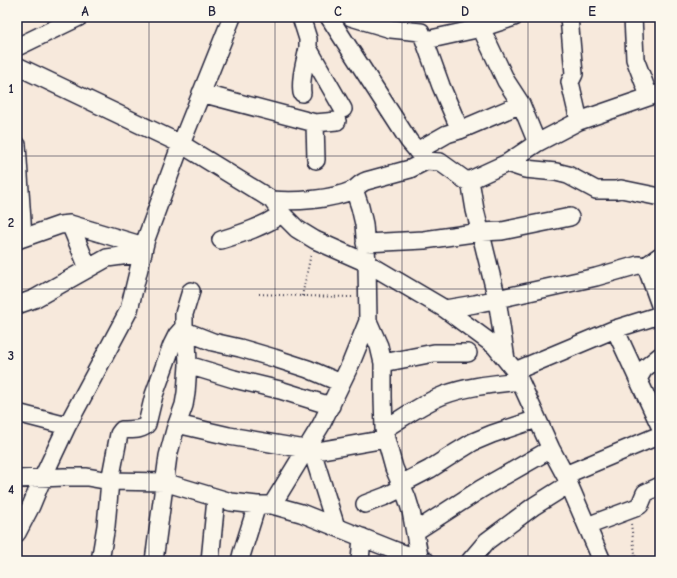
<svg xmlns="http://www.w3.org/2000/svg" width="677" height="578" font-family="'Comic Neue',sans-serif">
<rect width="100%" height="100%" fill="#f7e9dc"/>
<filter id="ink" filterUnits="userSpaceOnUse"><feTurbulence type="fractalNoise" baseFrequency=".025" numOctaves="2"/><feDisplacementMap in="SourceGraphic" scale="8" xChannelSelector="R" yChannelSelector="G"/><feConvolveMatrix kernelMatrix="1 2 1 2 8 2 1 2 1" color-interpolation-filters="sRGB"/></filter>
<g filter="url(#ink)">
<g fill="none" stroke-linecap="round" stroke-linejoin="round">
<g stroke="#22223b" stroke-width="20">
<path id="minor" d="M301 17 308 39V48L343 109
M329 17 409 141 426 161 440 162 465 180H470L507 163 537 143 579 121 660 93
M351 17 391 29 421 32 424 39H431L481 28 514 17
M569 17 574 74 570 82 579 121
M633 17 635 59 649 96
M481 28 506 81 521 104
M424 39 441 86 460 130
M17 47 79 17
M17 66 181 144 272 200C295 202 331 200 353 190 357 188 360 183 366 181L410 169 426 161
M201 93 315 123 337 121
M302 93C300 78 305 63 308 48
M315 123 316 160
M17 145 23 237
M417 151 447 134 460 130 521 104 537 143
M507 163 525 169 556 172 568 175 596 190H616L621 189 660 197
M470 180 475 210 497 299 506 360
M272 200 282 214 297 229 315 240 367 263 445 309 495 346 515 371 520 381 551 449 565 475 602 561
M70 224 88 268
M17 240 60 225 70 224 144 246
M221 240C244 233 262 227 282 214
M365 243 424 240 481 232 502 231 570 217
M646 266 660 305
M17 305 34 299 107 258 143 253
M445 309 475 304 596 277 638 265 646 266 660 256
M368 321 379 346 383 363V397L384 429 386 439 394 468 407 498 411 511 420 561
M615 329 638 379
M185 331 213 342 240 348 274 358 308 369 341 383
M660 356 644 369 638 379 660 426
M383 363 434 353H468
M188 365 234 379 280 390 331 406
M515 371 615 329 660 315
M17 413 67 426
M177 424 229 436 317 451 386 439
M384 429C403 418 423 403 444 395 468 386 494 384 520 381
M312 451 336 527
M565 475 660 435
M17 479 64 477H87L110 481 164 482 231 502 257 505H272L301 513 396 551 426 561
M365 504 386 496 398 490 401 484 430 469 455 453 473 442 492 434 537 419
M272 505 321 425 351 363 368 321 367 263 364 224 360 207 354 189
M587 526 635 508 640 505 645 493 660 486
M416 531 481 489 551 449
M17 533 31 506 43 477 67 426 129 310 146 239 181 144 232 17
M100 561 106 526 110 481 119 434 122 430C130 429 142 431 147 424L154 395 172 345 177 335 184 327
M154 561 168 456 175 430 184 405 186 393 188 365 187 338 184 327V314L191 291
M210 561 216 499
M240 561 242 553 257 505
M360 561 362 537
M470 561 487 541 534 506 569 484"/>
</g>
<path stroke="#22223b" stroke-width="2" stroke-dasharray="1 3" stroke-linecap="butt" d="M259 294 302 296 353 297
M302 296 311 254
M631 524 636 561"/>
<use href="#minor" stroke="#fbf7ec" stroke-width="17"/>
</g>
</g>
<path fill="none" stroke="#22223b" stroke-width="1" stroke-opacity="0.55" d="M149 17V561M275 17V561M402 17V561M528 17V561M17 156H660M17 289H660M17 422H660"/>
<rect width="677" height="578" fill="none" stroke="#fbf7ec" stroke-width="44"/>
<rect x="22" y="22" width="633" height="534" fill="none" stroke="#22223b" stroke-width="1.5"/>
<g font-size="13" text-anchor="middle" font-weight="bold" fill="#22223b">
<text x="85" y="16">A</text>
<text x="212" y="16">B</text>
<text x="338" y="16">C</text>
<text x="465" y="16">D</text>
<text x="592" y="16">E</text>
<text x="11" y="93">1</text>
<text x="11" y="227">2</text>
<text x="11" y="360">3</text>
<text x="11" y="494">4</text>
</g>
</svg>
